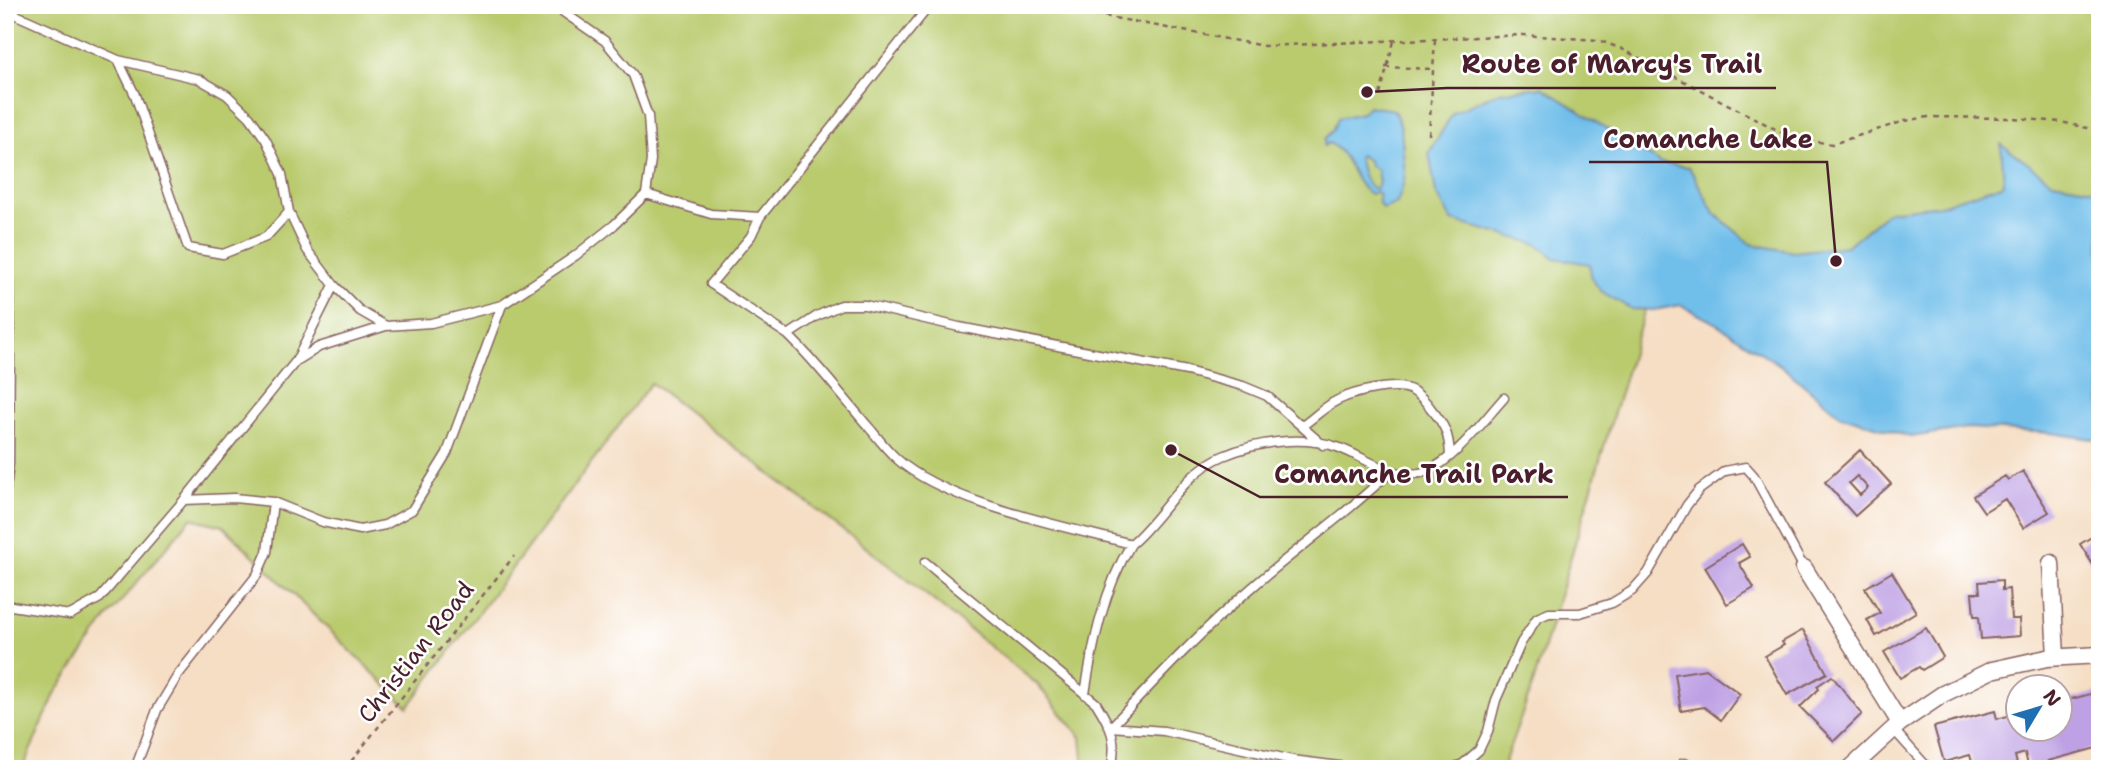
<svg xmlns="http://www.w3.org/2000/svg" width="2105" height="774" font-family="'Shantell Sans',sans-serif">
<rect width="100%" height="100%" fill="#fff"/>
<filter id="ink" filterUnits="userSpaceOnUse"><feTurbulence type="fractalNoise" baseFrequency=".0143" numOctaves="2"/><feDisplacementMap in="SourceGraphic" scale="14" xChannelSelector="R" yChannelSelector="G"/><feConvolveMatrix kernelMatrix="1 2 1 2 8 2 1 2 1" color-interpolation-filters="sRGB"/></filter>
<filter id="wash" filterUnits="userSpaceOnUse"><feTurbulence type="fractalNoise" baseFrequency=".00686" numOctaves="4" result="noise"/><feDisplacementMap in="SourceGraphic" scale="28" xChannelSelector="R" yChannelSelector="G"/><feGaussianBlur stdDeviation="1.57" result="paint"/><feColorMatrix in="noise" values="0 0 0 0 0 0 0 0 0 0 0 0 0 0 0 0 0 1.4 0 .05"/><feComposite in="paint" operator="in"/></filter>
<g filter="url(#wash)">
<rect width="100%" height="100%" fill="#f5dec4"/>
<path fill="#bacb6e" stroke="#82754c" stroke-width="2" d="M5 5H2100V230L1818 280 1657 269 1533 684 1502 769H1084L1081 737 1037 684 898 572 651 383 408 707 223 526 191 518 107 618 56 692 22 769H5Z"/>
<path fill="#70beea" stroke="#5d6e8a" stroke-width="2" fill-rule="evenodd" d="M1542 87 1660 163 1689 167 1714 213 1751 244 1794 252 1847 246 1889 211 1940 205 2004 184 2001 144 2053 182 2100 190V440L2051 433 1968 428 1911 437 1840 415 1780 365 1715 323 1681 305 1654 310 1631 309 1601 291 1591 278 1590 264 1555 258 1537 244 1452 221 1436 193 1429 153 1453 113 1499 92Z
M1368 106 1394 110 1401 127 1405 175 1402 189 1397 203 1383 209 1379 204 1378 193 1375 192 1371 194C1351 184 1352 155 1329 143L1324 146 1325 139 1332 131 1338 118 1362 113ZM1360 155 1369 161 1370 166 1377 170 1379 183 1375 189C1362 183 1362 169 1358 157Z"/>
<g id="blocks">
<path fill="#bea0e4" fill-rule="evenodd" d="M1860 450 1891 484 1855 516 1825 482ZM1857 476 1868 488 1860 495 1849 483Z
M2023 471 2049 512 2023 528 2005 499 1984 512 1973 496 2005 476 2008 480Z
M2100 532V561L2093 565 2080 544Z
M1742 544 1750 557 1739 563 1754 588 1727 604 1705 567Z
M1892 572 1916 612 1876 636 1867 620 1880 613 1865 588Z
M2002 580V590L2009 589 2011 619H2019L2020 636 1981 639 1979 616H1974L1972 593H1980L1979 582Z
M1926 628 1943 657 1922 670 1919 667 1900 678 1884 652Z
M1803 630 1827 673 1787 695 1765 656 1784 645 1782 642Z
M1706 669 1740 694 1721 720 1704 707 1681 711 1675 674Z
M1832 676 1862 714 1834 741 1800 707 1819 689 1817 686Z
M2098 692 2100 747 2048 761 2050 769H2029L2025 753 2015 756 2017 764 1997 769H1974L1970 755 1944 762 1934 727 1995 711 1997 719 2018 713V728H2060V702Z"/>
</g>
</g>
<g filter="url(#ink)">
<use href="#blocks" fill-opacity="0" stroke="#866261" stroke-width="2"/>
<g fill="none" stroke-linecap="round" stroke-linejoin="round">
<g stroke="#866261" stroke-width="11">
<path id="service" d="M930 5 760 217 751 236 711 284 788 335 817 316 841 305H865L959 327 1187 371 1243 386 1267 396 1323 445
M5 10 118 60 199 79 227 95 250 117 266 140 282 174 289 212 266 237 223 254 188 248 135 95 118 60
M5 104 10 341 9 464 5 496
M646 194 711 214 760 217
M289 212 307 250 334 285
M788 335C819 365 844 399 872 431 880 441 888 451 897 459 945 503 1067 527 1131 544 1104 589 1093 642 1085 694
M298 360 319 347 386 326
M1302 426C1314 418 1325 406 1338 400 1355 392 1397 381 1413 391 1421 396 1427 403 1432 410 1445 425 1449 435 1450 455
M184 500 234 498 273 502 323 522 360 530 385 525 412 510 447 453 502 305 575 256 614 225 646 194 651 160 648 116 633 75 605 41 553 5
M1131 544C1163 517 1183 473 1223 456 1256 442 1302 435 1337 447 1366 457 1395 483 1427 471 1455 460 1484 420 1504 398
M925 562 1096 703C1111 727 1118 740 1111 769
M5 605 70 615 100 598 184 500 296 361 334 285 360 311 386 326 431 323 502 305
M1111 727C1157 678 1204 628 1255 585 1300 546 1348 513 1390 472
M1111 727 1164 731 1292 760 1363 769
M1893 729 1929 769
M135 769 157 710 178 675 257 575 267 552 273 502
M1450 769 1463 764 1479 750 1488 731 1496 700 1521 643 1537 618 1549 613H1580L1612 603 1632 591 1648 573 1687 505 1699 490 1725 471 1746 467 1754 476 1804 568"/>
</g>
<g stroke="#866261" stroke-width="19">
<path id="minor" d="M2051 563 2056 657
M1804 568 1900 723
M1684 767 1686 769
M1850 769 1900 723 1943 694 1992 670 2047 658 2100 655"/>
</g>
<path stroke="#866261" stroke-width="2.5" stroke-dasharray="5 5" stroke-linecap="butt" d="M1056 5 1093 14 1264 46 1523 35 1598 40 1622 49 1783 133 1806 140 1832 144 1905 121 1928 117 2014 118 2061 122 2100 131
M1385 67 1433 69
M1380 95 1394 41
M1429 135 1435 39
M345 769 514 556"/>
<use href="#service" stroke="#fff" stroke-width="8"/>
<use href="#minor" stroke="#fff" stroke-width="16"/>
</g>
</g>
<g text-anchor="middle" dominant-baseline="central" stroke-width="5" stroke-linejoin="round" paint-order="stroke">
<g font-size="24" fill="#4a1f2b" stroke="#fff">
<text transform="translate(416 652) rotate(-52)">Christian Road</text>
</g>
</g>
<path fill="none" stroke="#4a1f2b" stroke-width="2.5" d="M1367 92L1447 88H1776M1836 261L1827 162H1589M1171 450L1260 497H1568"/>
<g fill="#4a1f2b" stroke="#fff" stroke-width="2.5">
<circle cx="1367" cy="92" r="7"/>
<circle cx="1836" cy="261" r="7"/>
<circle cx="1171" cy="450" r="7"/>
</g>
<g font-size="26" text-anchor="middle" font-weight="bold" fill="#4a1f2b" stroke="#fff" stroke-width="5" stroke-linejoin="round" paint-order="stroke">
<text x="1612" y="73">Route of Marcy's Trail</text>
<text x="1708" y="148">Comanche Lake</text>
<text x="1414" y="483">Comanche Trail Park</text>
</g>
<rect width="2105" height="774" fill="none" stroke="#fff" stroke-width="28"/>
<g transform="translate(2039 708) rotate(52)"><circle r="33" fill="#ffffff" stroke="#b7a5aa" stroke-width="2"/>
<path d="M0-5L12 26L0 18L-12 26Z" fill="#1f6fb2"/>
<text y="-10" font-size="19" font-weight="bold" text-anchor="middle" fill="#4a1f2b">N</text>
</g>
</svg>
